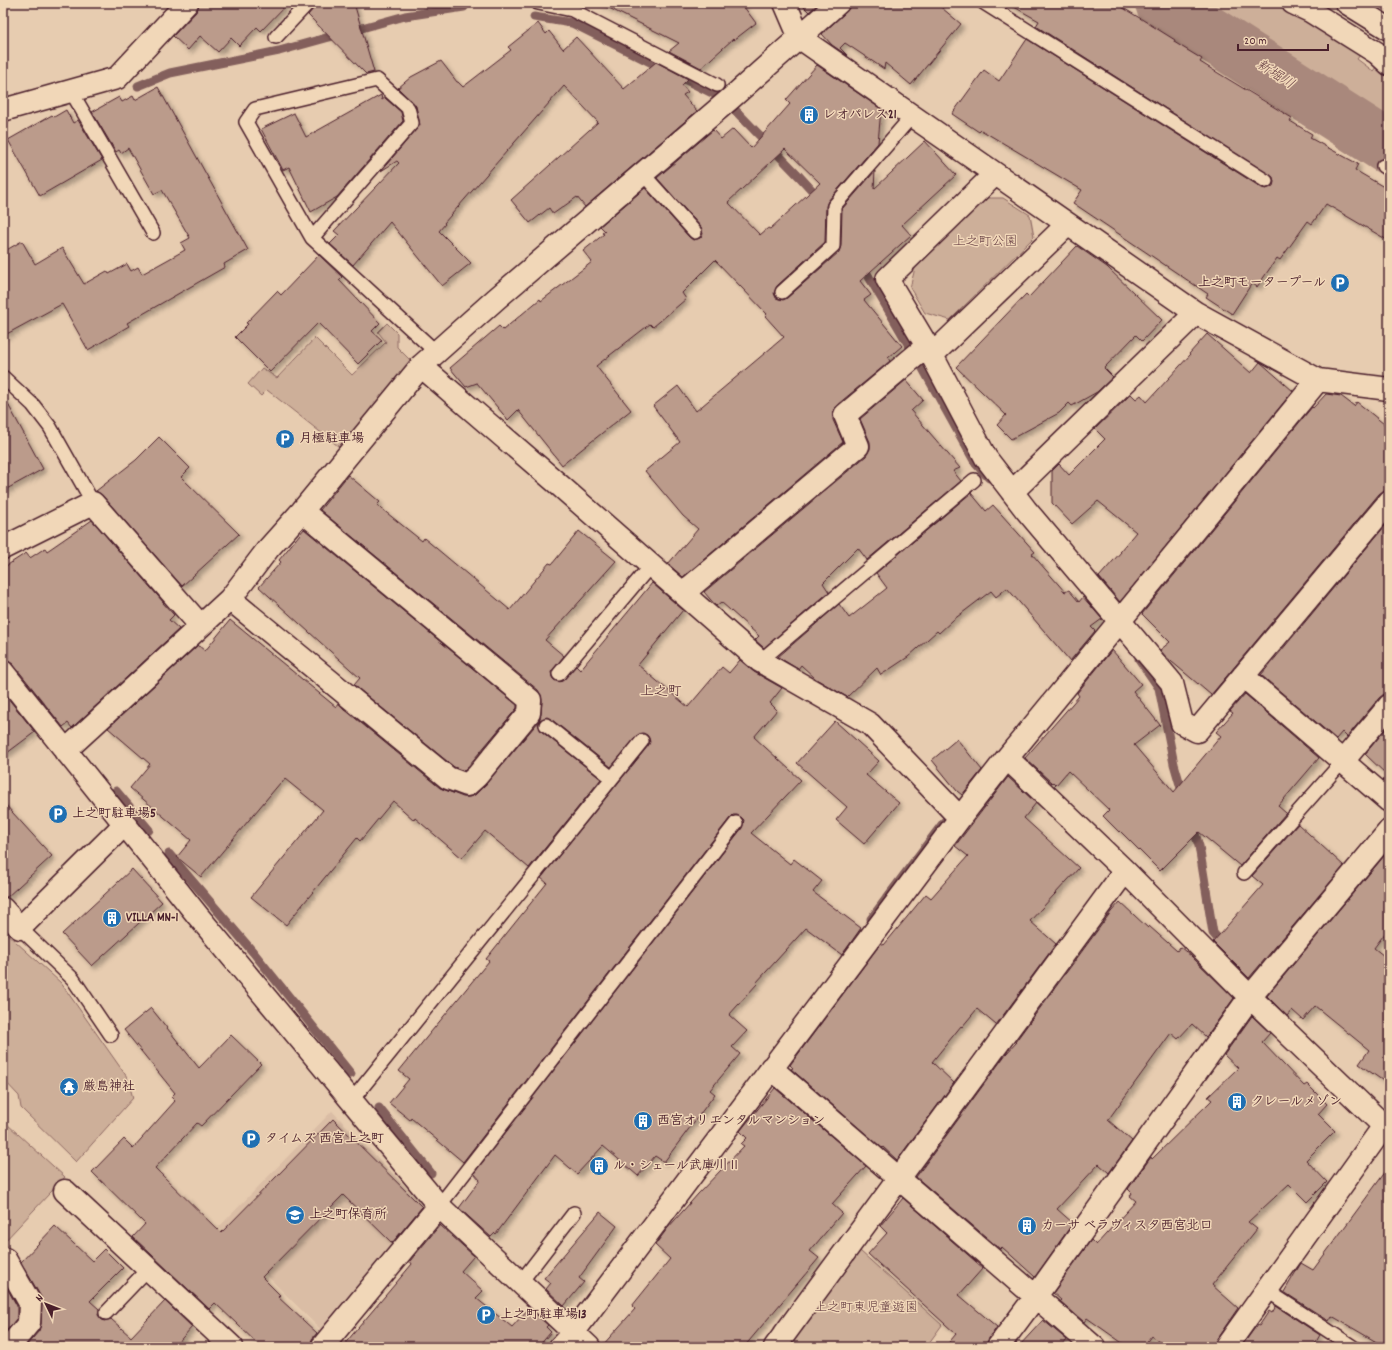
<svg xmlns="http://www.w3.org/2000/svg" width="1392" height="1350" font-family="Dekko,'Klee One',sans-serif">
<defs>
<filter id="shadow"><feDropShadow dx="3.5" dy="3.5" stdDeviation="2" flood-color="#0004"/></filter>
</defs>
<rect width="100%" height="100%" fill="#e7ccb0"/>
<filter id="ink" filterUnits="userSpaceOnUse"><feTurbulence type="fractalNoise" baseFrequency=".025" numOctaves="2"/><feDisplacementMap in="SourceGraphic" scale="8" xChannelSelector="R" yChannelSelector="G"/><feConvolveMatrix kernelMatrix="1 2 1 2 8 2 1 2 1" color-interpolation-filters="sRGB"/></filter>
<g filter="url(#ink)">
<path fill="#dabda5" d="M332 1111 425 1206 321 1330 219 1227Z"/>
<path fill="#cdaf99" stroke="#8c6762" d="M1184 3H1276L1310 18 1363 51 1357 59 1373 71 1380 62 1389 71V128L1326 87Z
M986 198H1003L1030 215 1034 237 950 320 925 313 910 288 915 268Z
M387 323 397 333V347L414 364 343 450 267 390 261 396 248 384 262 368 277 378 315 338 352 375 386 342 378 332Z
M3 930 61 983 127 1077 133 1098 76 1162 21 1108 19 1096 3 1079Z
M3 1124H7L65 1177 3 1243Z
M860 1251 942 1325 926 1347H789Z"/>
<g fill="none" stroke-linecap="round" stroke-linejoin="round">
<path stroke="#835e5b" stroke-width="9" d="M534 17 572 23 664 69
M676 75 718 96 726 90
M138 86 170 73 279 51 405 16 464 7
M734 109 799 176 820 199
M3 123H4
M862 265 910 347
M921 365 976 464 989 478
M1139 659 1159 688 1174 764 1183 795
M116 791 149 830
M1192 824 1199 846 1213 933 1225 947
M169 854 253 952 351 1074
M871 919 944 822
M379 1108 431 1173"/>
<path stroke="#a9887b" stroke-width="54" d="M1162 3 1389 148"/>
</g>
<path fill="#bb9b8b" stroke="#4a1f2b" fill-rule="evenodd" filter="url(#shadow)" d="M199 3H288L261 31 257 27 239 46 231 38 218 52 200 36 188 50 173 36 196 12Z
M316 3H354L374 72 366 74 308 15 314 8Z
M599 3H741L756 23 734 40 733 39 701 68 669 51 679 43Z
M800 3H819L809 12Z
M850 3H936L961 24 911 85 885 63 884 69 845 43 840 48 848 56 832 45 822 34 846 12 850 7Z
M1007 3H1115L1143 20 1175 40 1174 42 1202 59 1200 62 1292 118 1290 121 1312 134 1310 138 1358 164 1355 170 1389 190V241L1326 204 1312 224 1308 221 1280 260 1277 258 1257 287 1252 283 1232 314 1206 297 1208 294 1073 203 1082 190 981 130 979 132 952 114 984 70 999 81 1027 39 1262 188 1266 189 1273 186 1274 182 1273 177 1036 26 1039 21Z
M538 23 546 34 549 31 563 49 576 37 624 89 656 62 688 79 682 85 688 92 683 95 697 111 585 207 577 197 553 214 549 208 530 223 511 200 598 122 564 86 444 223 445 224 439 231 471 263 442 286 390 222 353 265 330 244 339 235 334 231 399 163 397 161 381 171 420 125 416 106 398 88 411 77 441 61 457 82H458L463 87 511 50 508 47Z
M817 65 881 109 878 143 828 201 826 206 825 242 777 286 774 293 776 298 783 300 787 298 839 252 841 246 842 209 875 171 874 189 925 141 956 175 902 225 911 235 860 281 871 295 864 300 902 346 888 358 890 361 837 405 833 412V420L843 442 683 577 668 564 698 529 683 516 645 471 680 442 653 406 678 386 696 411 784 337 765 316 767 314 715 260 682 293 686 299 653 327 650 324 596 366 631 410 562 465 518 410 508 420 477 383 466 387 450 368 499 326 503 330 540 299 541 301 592 262 583 251 604 234 602 233 605 231 600 226 645 188 689 237 693 240 700 238 703 234 701 227 657 178 713 130 721 139 733 129 751 148 790 104 786 100ZM785 149 820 183 770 229 768 228 760 235 728 202Z
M158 87 248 250 224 264 225 267 127 323 129 326 88 350 62 304 3 336V252L22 241 35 264 62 248 84 284 107 271 109 274 127 264 131 271 138 267 142 274 185 250 181 243 190 238 162 190 154 194 128 148 121 153 119 150 116 152 92 112 119 97 122 102 133 96 135 100Z
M381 95 382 100 385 98 401 112 403 121 337 197 311 212 289 167 283 170 261 129 294 113 306 137Z
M66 110 73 123 78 120 102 160 40 196 8 140 52 115 54 117Z
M1077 246 1107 267 1162 320 1142 341 1136 335 1104 368 1113 377 1097 392 1072 406 1069 403 1059 413 1011 439 997 425 1006 415 956 367 1026 294 1029 297Z
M319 255 342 277 339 280 380 323 372 331 382 340 358 364 318 323 270 372 235 337 248 324 246 323 277 291 281 295Z
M1207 334 1251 373 1260 362 1293 391 1120 602 1099 577 1121 552 1120 551 1136 532 1098 501 1072 524 1052 503V471L1059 464 1069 475 1105 439 1095 429 1131 394 1136 399 1141 395 1147 402 1190 355 1189 354Z
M906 380 923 400 911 411 960 468 953 471 961 481 867 560 858 548 823 583 829 592 764 648 755 640 759 636 721 602 716 606 704 592 866 456 870 449V442L860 419Z
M1326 394 1341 396 1354 406 1357 402 1389 428V490H1384L1379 494 1211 695 1165 656 1160 650 1170 642 1142 614 1312 407 1313 408Z
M3 395 43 469 3 491Z
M159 437 190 468 181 477 239 534 182 586 102 495 96 491 136 460Z
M348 475 380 502 377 505 422 541 424 538 510 610 549 563 552 564 579 531 616 561 545 640 564 656 551 672 552 677 554 680 558 682 562 681 576 666 580 670 652 583 683 610 638 665 688 707 722 667 729 673 740 660 754 672 782 688 770 703 777 710 754 737 801 780 751 833 790 864 794 859 822 881 813 892 861 928 842 955 806 928 756 983 757 984 729 1015 747 1031 732 1047 740 1054 710 1090 715 1094 664 1162 655 1156 638 1176 603 1146 577 1174 555 1155 496 1234 495 1233 491 1237 459 1208 480 1180 474 1173 742 828 744 820 741 817 737 815H733L730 818 463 1162 411 1118 410 1120 389 1103 409 1079 399 1071 489 961 486 959 547 883 541 878 648 746 650 742 649 738 647 735 643 733 639 734 611 767 551 719 547 717 540 720 538 724 541 731 601 779 529 868 485 831 462 858 415 818 414 820 393 801 360 841 357 838 286 925 251 897 323 810 285 779 282 783 281 782 201 877 177 857 191 840 130 788 150 764 108 728 198 645 205 651 230 620 336 707 338 704 440 788 463 797H469L475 795 485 785 539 721 541 714 542 701 541 695 538 690 320 510Z
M971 493 986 511 993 505 1035 552 1032 554 1065 592 1069 590 1079 602 1083 597 1102 619 1091 627 1095 631 1070 661 1007 588 996 597 991 591 953 620 939 633 937 631 908 657 881 675 877 668 847 697 816 679 801 665 798 669 778 657 839 604 849 618 887 588 876 573Z
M92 520 164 603H163L174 615 169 620 179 629 72 728 68 723 63 727 13 664 8 661 3 660V568L26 553 30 558 45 548 47 551Z
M1389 521V694H1384L1379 698 1347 737 1342 732 1336 739 1261 675Z
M304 529 517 705V708L464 771 454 767 354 685 360 678 259 587 281 562 279 560Z
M1112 650 1141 684 1133 691 1160 725 1134 745 1174 792 1221 736 1216 732 1233 713 1230 711 1245 694 1319 758 1278 806 1286 813 1240 866 1199 832 1160 871 1120 831 1119 832 1103 816 1109 810 1068 771 1056 785 1053 782 1052 783 1025 758 1079 696 1077 693Z
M3 692 35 732 3 756Z
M835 721 879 761 866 775 899 803 864 844 836 820 847 807 797 763Z
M1389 725V777L1365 754Z
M957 739 982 770 962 795 957 791 932 760Z
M1008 777 1036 803 1024 818 1079 868 1030 921 1056 944 996 1025 977 1009 962 1027 961 1026 932 1062 954 1083 897 1160 883 1147 882 1148 791 1069 793 1068 790 1065 881 943 884 945 926 894 931 898 968 856 955 846Z
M3 802 52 856 7 897H3Z
M1298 824 1344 866 1249 978 1213 942 1263 885 1252 876Z
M1389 850V928L1374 948 1389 960V1085L1359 1064 1369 1050 1315 1006 1303 1020 1292 1010 1287 1016 1267 996Z
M132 869 162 902 92 966 62 934Z
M1120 902 1148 928 1149 926 1177 951 1180 947 1191 956 1234 998 1206 1037 1192 1024 1178 1039 1171 1033 1108 1120 1132 1141 1109 1173 1099 1164 1057 1209 1073 1223 1035 1277 1002 1247 1000 1249 916 1177 1006 1054 1016 1043 1015 1042 1111 912Z
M151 1008 199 1068 231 1035 261 1064 201 1126 197 1123 155 1168 221 1233 333 1119 422 1207 392 1243 343 1195 262 1277 280 1295 278 1297 317 1333 312 1339 310 1347H261L215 1303 209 1309 133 1237 145 1224 92 1172 124 1139 133 1148 175 1101 171 1097 175 1093 124 1030Z
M1252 1016 1270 1033 1262 1042 1304 1086 1307 1084 1327 1104 1318 1114 1335 1131 1306 1160 1327 1182 1307 1202 1289 1184 1248 1222 1257 1229 1212 1285 1238 1308 1216 1340 1214 1347H1166L1151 1336 1143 1347H1128L1087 1318 1084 1322 1060 1301 1061 1300 1053 1293 1091 1240 1096 1245 1136 1201 1130 1196 1132 1193 1128 1189 1151 1157 1152 1159 1212 1100 1208 1097 1238 1068 1224 1055Z
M775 1088 866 1166 832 1204 842 1213 810 1251 819 1258 744 1347H601L635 1309 632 1306 670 1259 655 1245 667 1229 698 1194 744 1146 741 1144 747 1138 740 1131Z
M1389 1167V1347H1385L1332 1316 1329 1321 1284 1292 1301 1263 1313 1270Z
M903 1198 983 1268 959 1295 997 1327 988 1340 986 1347H945L956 1334 868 1254 887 1233 880 1226Z
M600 1212 617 1226 579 1278 584 1282 564 1306 546 1289 551 1283 544 1278Z
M440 1225 474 1256 461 1271 483 1291 476 1298 512 1327 529 1308 548 1325 546 1327 551 1332 538 1347H342L412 1264 410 1261Z
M55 1226 92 1261 104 1249 123 1268 90 1301 99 1309 98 1315 101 1319 104 1321 111 1319 131 1337 165 1301 192 1327 174 1347H25L39 1331 41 1324 42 1304 41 1297 21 1262Z
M3 1281 17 1306V1318L3 1335Z
M1276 1306 1320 1335 1313 1347H1241L1257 1325 1259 1326 1269 1311 1272 1313Z
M1043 1320 1067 1340 1061 1347H1014L1016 1343 1019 1346Z"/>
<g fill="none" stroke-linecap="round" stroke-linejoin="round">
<g stroke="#4a1f2b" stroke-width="16">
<path id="service" d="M538 3 572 10 717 85
M984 3 1266 181
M276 37 308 3
M71 91 153 233
M1383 166 1389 170
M643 174 695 232
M312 238 412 123 408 108 377 80 255 109 246 122 312 238 436 352
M782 292 833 246 834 206 912 116
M3 377 33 405 50 427 93 503
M760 661 974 480
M559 674 651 565
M546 725 612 778
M1244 873 1343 761
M20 928 73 979 111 1035
M352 1100 642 741
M439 1206 736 823
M520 1283 574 1213
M1266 1290 1353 1347
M106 1313 148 1269"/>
</g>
<g stroke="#4a1f2b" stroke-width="25">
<path id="minor" d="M785 3 800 38 1196 313 1318 380 1389 389
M1293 3 1310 11 1377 53 1389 64
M3 110 117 78 187 3
M995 174 887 279 927 346 986 458 1026 510 1172 683 1182 723 1197 731 1389 502
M932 355 1068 224
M421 366 557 483 760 661 870 724 960 818
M1012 492 1196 313
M3 548 93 503 200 625
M683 593 858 446 845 415 927 346
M230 599 448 778 467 785 477 776 529 713 530 700 302 511
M3 672 198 916 439 1206 589 1347
M1243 676 1389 801
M65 751 230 599 268 549 302 511 421 366 496 299 730 99 838 3
M1007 758 1125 871 1250 997 1384 1126 1389 1130
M1343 761 1389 706
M3 909 20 928 124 825
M771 1068 1094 1347
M65 1191 232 1347
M5 1259 30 1303 29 1323 9 1347
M322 1347 439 1206
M560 1347 573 1333 960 818 1007 758 1318 380
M775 1347 1125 871
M998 1347 1036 1296 1250 997 1389 831
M1226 1347 1384 1126"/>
</g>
<g stroke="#4a1f2b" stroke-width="25">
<path id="secondary" d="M1347 3 1389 29"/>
</g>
<use href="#service" stroke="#f1d7b8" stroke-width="13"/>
<use href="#minor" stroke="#f1d7b8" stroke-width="22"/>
<use href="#secondary" stroke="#f1d7b8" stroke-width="22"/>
</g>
</g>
<defs>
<g id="building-disc" transform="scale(1)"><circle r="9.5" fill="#1f6fb2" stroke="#f1d7b8"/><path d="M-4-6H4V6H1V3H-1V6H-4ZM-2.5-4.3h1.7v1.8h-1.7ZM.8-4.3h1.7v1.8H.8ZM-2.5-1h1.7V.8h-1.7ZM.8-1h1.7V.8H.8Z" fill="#fff"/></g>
<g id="parking-disc" transform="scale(1)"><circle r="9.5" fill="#1f6fb2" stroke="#f1d7b8"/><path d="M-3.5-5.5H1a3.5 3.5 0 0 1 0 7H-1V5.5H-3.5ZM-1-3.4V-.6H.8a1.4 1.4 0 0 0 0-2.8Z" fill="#fff"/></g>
<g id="temple-disc" transform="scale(1)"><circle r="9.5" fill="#1f6fb2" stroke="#f1d7b8"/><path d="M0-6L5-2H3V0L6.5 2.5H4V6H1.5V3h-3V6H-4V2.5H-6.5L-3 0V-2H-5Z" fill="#fff"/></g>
<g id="school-disc" transform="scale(1)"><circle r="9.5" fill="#1f6fb2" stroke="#f1d7b8"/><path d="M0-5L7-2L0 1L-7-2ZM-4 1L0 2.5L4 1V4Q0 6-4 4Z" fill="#fff"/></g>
</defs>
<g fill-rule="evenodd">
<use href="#building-disc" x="809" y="115"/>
<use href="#parking-disc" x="1340" y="283"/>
<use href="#parking-disc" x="285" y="439"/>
<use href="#parking-disc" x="58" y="814"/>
<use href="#building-disc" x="112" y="918"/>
<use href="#temple-disc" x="69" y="1087"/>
<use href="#building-disc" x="1237" y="1102"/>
<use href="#building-disc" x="643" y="1121"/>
<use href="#parking-disc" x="251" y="1139"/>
<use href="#building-disc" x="599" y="1166"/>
<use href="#school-disc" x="295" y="1215"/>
<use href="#building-disc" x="1027" y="1226"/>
<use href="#parking-disc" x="486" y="1315"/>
</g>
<g text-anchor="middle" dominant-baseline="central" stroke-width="3" stroke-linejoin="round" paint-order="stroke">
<g font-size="13" font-weight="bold" fill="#4a1f2b" stroke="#f1d7b8" text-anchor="start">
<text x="823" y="115">レオパレス21</text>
<text x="1326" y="283" text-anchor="end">上之町モータープール</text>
<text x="299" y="439">月極駐車場</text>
<text x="72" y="814">上之町駐車場5</text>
<text x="126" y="918">VILLA MN-1</text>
<text x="83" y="1087">厳島神社</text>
<text x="1251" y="1102">クレールメゾン</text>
<text x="657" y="1121">西宮オリエンタルマンション</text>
<text x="265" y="1139">タイムズ 西宮上之町</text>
<text x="613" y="1166">ル・シェール武庫川Ⅱ</text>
<text x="309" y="1215">上之町保育所</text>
<text x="1041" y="1226">カーサ ベラヴィスタ西宮北口</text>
<text x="500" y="1315">上之町駐車場13</text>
</g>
<g font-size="13" fill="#643c41" stroke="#f1d7b8">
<text x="985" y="242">上之町公園</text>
<text x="866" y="1308">上之町東児童遊園</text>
</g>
<g font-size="14" font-style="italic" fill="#62393f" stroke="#f1d7b8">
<text transform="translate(1275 75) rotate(33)">新堀川</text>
</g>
<g font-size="14" fill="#4a1f2b" stroke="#f1d7b8">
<text x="661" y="692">上之町</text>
</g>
</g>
<rect width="1392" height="1350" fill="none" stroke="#f1d7b8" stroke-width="16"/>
<rect x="8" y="8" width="1376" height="1334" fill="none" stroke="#4a1f2b" stroke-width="1.5" filter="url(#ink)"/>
<g transform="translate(46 1304) rotate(313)" stroke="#f1d7b8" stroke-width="3" paint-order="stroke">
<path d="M0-3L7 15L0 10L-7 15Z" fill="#4a1f2b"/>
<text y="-6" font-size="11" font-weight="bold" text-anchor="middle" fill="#4a1f2b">N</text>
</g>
<path d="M1238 44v6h90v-6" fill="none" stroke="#4a1f2b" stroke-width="2"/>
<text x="1244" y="44" font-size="12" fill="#4a1f2b" stroke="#f1d7b8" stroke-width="3" paint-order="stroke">20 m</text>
</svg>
